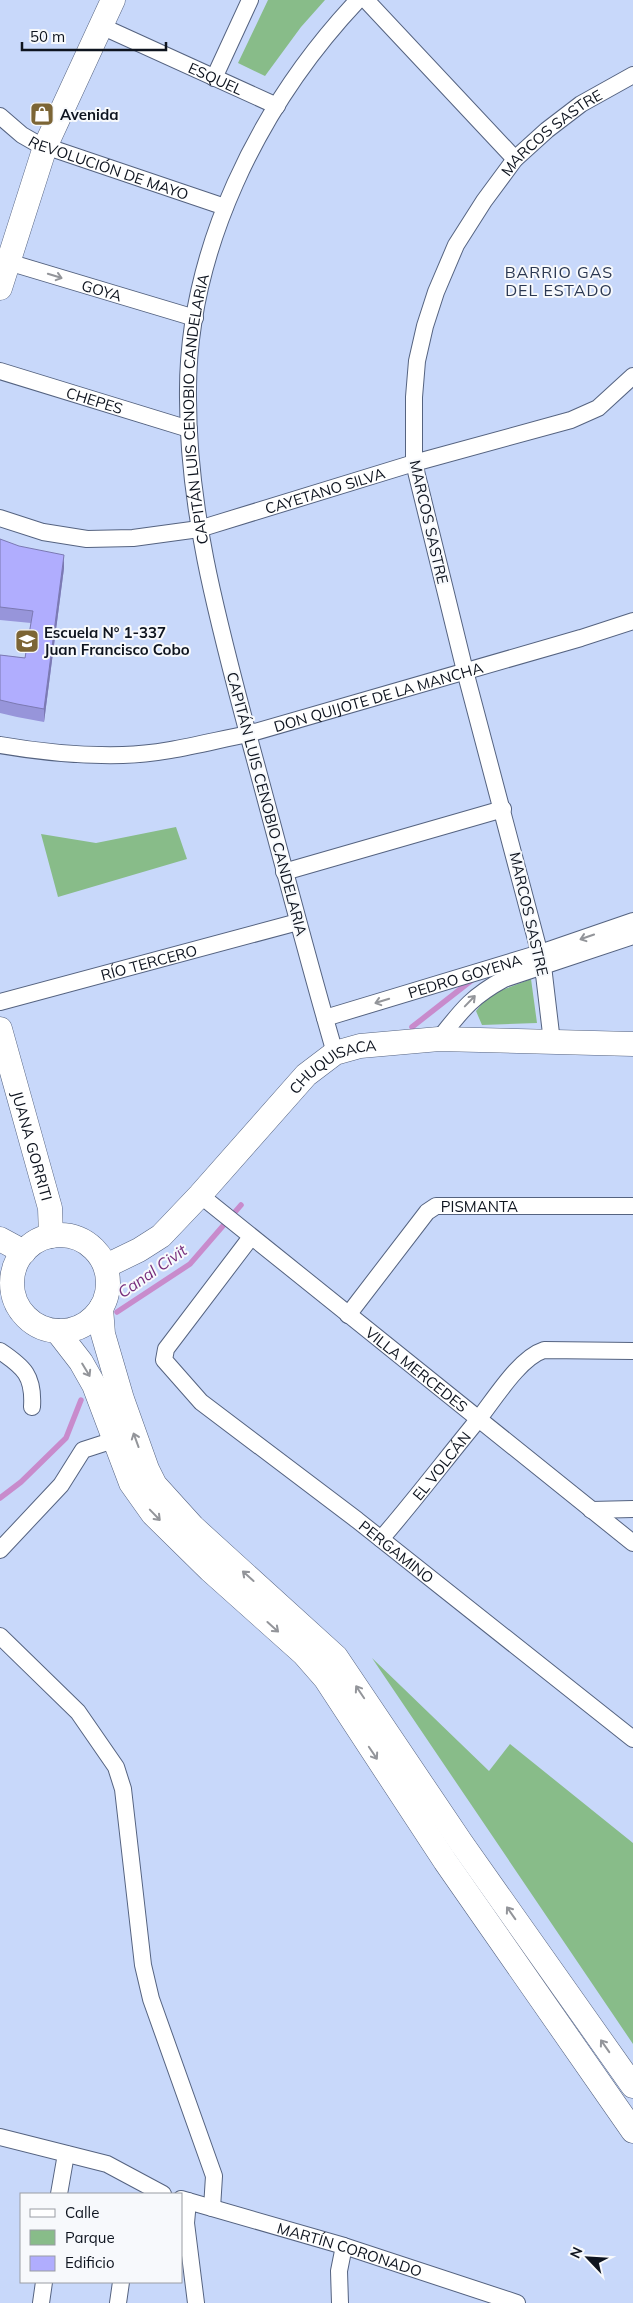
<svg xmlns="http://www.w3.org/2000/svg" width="633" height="2303" font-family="Mulish,sans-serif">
<rect width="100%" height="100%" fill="#c8d8fa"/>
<path fill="#88bc89" d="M268 0H325L301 27 265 76 238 63Z
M176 827 187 859 58 897 41 834 96 843Z
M531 979 537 1023 482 1025 476 1011 489 995Z
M372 1658 489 1771 510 1744 633 1843V2044Z"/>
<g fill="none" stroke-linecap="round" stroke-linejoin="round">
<path stroke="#c88bcc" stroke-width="5.5" d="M412 1027 472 980
M117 1312 190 1264 241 1205
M0 1498 21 1482 66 1438 81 1400"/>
<g stroke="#556380" stroke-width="18">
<g id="street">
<path d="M366 0 515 159"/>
<path id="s1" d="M101 26 277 106"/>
<path d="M214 78 250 0"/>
<path id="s2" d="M0 116 22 135 36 143 225 207"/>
<path id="s3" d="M8 262 195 318"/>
<path id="s4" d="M0 371 189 429"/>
<path id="s5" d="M0 518 43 532 87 539 133 538 199 529 414 463 571 420 598 408 633 376"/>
<path id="s6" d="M0 745C40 752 82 756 123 755 165 754 207 742 248 734L581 638 633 621"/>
<path d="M284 872 503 809"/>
<path id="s7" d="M0 1002 298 922"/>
<path id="s8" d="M325 1018 540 953 633 921"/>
<path d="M439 1039C462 1010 471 997 504 979L633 936"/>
<path id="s9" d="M552 1042 543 966 465 671 414 463V397L417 361 425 326 436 292 456 245 484 201 515 159 547 130 581 104 633 75"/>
<path id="s10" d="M335 1053C304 947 277 840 248 734 219 624 188 513 188 398 186 252 259 105 358 0"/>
<path id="s11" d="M200 1195 633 1543"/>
<path id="s12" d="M251 1237 166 1349 164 1360 201 1402 357 1520 633 1739"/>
<path id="s13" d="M348 1315 427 1212 436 1206H633"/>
<path d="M0 1351C24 1367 34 1376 32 1407"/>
<path d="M591 1510 633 1509"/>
<path id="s14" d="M381 1539C414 1501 445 1460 477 1421 494 1400 519 1358 544 1350L633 1351"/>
<path d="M0 1550 61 1485 83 1450 114 1440"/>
<path d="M0 1636 78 1712 116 1767 123 1789 143 1965 151 1999 214 2176 212 2208"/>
<path d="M0 2137 107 2164 163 2194"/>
<path d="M59 2194 66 2154"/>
<path id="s15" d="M181 2199 344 2246 517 2303"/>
<path d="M188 2201 186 2223 196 2303"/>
<path d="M41 2303 44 2282"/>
<path d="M118 2303 121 2282"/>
<path d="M340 2303 339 2271 344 2246"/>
</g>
</g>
<g stroke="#556380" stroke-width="25">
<g id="secondary">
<path d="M0 288 45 147 113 0"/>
<path id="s16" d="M0 1029 50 1208 51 1236"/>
<circle cx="60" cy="1283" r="48"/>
<path d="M0 1239 24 1252"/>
<path id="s17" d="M106 1266 139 1250 161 1236 200 1195 306 1075 335 1053 360 1046 439 1039 633 1044"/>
<path d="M101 1308 103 1334 122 1399 147 1469 155 1485 193 1527 336 1657 462 1844 633 2086"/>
<path d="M57 1331 81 1362 94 1385 131 1483 153 1514 210 1570 304 1654 325 1678 445 1861 633 2131"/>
</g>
</g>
<use href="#street" stroke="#fff" stroke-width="16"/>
<use href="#secondary" stroke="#fff" stroke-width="24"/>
</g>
<path fill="#9795da" d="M0 539 64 568 44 722 17 717 0 713V655L25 658 31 623 0 620Z"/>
<path fill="#7b79b2" d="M64 555V568L44 722V709Z"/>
<path fill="#b0adfe" stroke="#7b79b2" d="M0 539 19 546 64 555 44 709 17 704 0 700V655L25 658 33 611 0 607Z"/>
<defs><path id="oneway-shaft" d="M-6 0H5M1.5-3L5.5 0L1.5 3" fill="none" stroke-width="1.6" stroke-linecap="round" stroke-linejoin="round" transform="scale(1.25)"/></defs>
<g stroke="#93959a">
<use href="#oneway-shaft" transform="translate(55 276) rotate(17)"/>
<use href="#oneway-shaft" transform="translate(587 937) rotate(161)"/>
<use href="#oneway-shaft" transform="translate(382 1001) rotate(163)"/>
<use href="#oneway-shaft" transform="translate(470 1001) rotate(-46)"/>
<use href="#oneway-shaft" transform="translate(86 1370) rotate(59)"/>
<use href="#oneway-shaft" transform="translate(136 1440) rotate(-110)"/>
<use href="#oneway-shaft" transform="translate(155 1515) rotate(46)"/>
<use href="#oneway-shaft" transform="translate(248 1576) rotate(-138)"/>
<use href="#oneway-shaft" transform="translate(273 1627) rotate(42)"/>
<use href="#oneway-shaft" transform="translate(360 1692) rotate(-124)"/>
<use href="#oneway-shaft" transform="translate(373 1753) rotate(56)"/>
<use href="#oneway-shaft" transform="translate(511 1913) rotate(-125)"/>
<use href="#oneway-shaft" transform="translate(605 2046) rotate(-125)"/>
</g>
<defs>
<g id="shop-square" transform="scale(1.25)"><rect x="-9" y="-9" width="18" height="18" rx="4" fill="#7c6535" stroke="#f7f9fc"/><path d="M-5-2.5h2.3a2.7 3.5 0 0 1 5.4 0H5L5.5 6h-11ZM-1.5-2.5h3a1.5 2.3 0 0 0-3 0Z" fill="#fff"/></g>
<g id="school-square" transform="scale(1.25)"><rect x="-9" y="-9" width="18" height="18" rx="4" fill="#7c6535" stroke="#f7f9fc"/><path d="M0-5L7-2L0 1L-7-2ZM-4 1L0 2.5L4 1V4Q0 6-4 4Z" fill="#fff"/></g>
</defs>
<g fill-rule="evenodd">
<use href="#shop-square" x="42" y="114"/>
<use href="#school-square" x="27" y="641"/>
</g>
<g text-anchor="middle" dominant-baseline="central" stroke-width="4" stroke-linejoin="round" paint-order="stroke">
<g font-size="15" fill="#0e141f" stroke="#f7f9fc">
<text stroke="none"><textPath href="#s1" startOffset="126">ESQUEL</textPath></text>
<text stroke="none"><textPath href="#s9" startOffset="970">MARCOS SASTRE</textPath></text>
<text stroke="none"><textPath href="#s2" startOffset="122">REVOLUCIÓN DE MAYO</textPath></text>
<text stroke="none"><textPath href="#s3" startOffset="98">GOYA</textPath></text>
<text stroke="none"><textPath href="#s4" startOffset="99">CHEPES</textPath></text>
<text stroke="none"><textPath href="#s10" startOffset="662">CAPITÁN LUIS CENOBIO CANDELARIA</textPath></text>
<text stroke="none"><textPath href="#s5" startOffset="334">CAYETANO SILVA</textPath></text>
<text transform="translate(429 522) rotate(77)">MARCOS SASTRE</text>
<text stroke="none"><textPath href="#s6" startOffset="386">DON QUIJOTE DE LA MANCHA</textPath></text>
<text transform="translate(267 804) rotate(75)">CAPITÁN LUIS CENOBIO CANDELARIA</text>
<text transform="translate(529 914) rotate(77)">MARCOS SASTRE</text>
<text stroke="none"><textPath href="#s7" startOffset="154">RÍO TERCERO</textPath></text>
<text stroke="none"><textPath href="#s8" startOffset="146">PEDRO GOYENA</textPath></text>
<text stroke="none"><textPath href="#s17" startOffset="308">CHUQUISACA</textPath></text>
<text stroke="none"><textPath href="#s16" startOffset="121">JUANA GORRITI</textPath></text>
<text stroke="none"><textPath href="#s13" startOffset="184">PISMANTA</textPath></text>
<text stroke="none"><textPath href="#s11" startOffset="278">VILLA MERCEDES</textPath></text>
<text stroke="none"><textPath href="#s14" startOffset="95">EL VOLCÁN</textPath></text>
<text stroke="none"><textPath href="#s12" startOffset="454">PERGAMINO</textPath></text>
<text stroke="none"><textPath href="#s15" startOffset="176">MARTÍN CORONADO</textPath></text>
</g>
<g font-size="15" font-weight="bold" fill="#0e141f" stroke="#f7f9fc" text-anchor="start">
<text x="60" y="114">Avenida</text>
<text x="44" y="632">Escuela N° 1-337<tspan x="44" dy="17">Juan Francisco Cobo</tspan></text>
</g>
<g font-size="16" letter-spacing="1" fill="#2b3852" stroke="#f7f9fc">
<text x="559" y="272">BARRIO GAS<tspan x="559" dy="18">DEL ESTADO</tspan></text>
</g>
<g font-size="16" font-style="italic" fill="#772d7c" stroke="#f7f9fc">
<text transform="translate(152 1271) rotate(-35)">Canal Civit</text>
</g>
</g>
<rect x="20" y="2193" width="162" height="90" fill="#f7f9fc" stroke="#9a9da4"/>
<rect x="30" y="2209" width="25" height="8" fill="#ffffff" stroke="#9a9da4"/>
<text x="65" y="2218" font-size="15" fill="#0e141f">Calle</text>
<rect x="30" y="2230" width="25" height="15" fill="#88bc89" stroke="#9a9da4"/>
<text x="65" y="2243" font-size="15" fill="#0e141f">Parque</text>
<rect x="30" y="2256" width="25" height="15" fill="#b0adfe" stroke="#9a9da4"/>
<text x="65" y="2268" font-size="15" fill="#0e141f">Edificio</text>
<g transform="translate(588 2258) rotate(295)" stroke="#f7f9fc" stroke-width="4" paint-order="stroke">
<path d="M0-4L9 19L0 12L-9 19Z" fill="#0e141f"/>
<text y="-8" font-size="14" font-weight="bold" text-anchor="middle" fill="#0e141f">N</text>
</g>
<path d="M22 42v8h144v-8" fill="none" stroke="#0e141f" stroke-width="2.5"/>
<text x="30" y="42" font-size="15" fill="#0e141f" stroke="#f7f9fc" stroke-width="4" paint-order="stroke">50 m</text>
</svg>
